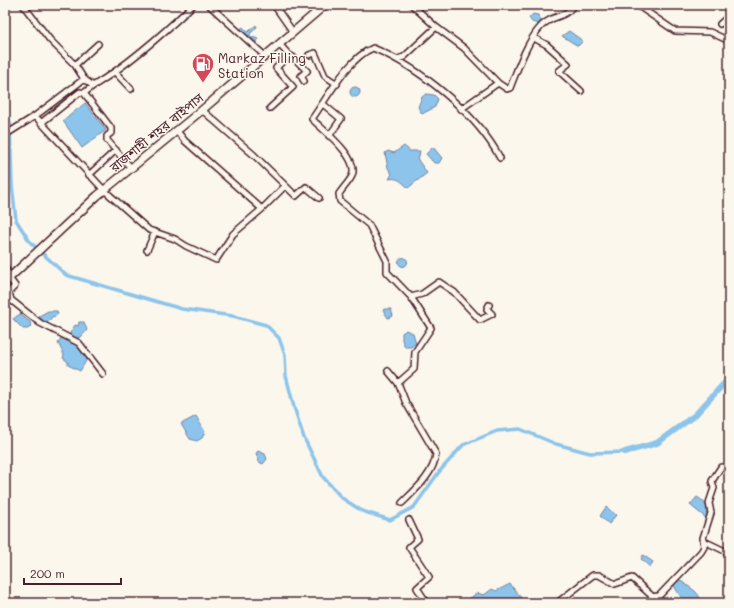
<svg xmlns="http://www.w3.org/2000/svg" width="734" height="608" font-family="Mali,'Noto Sans Bengali',sans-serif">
<rect width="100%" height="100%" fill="#fbf7ec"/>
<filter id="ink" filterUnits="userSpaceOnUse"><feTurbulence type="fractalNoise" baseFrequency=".025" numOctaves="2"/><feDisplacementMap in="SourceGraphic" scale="8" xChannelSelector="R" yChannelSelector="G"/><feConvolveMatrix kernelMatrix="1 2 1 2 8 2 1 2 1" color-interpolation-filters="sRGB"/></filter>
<g filter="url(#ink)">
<path fill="#8dc4eb" stroke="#72829e" d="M533 14 538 15 541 21 538 24 532 22 529 18Z
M256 25 257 27 250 34V36L258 39 256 42 240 29 243 27 248 32Z
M569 31 583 41 578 46 562 36Z
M350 92a5 5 0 1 1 10 0a5 5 0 1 1-10 0Z
M426 94 434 95 438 99 435 107 422 114 418 107 422 97Z
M85 103 106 130 82 148 63 121Z
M404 146 410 151H420L418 160 427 173 408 188C402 182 398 177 389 179L392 174 388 168 385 153 388 151 394 153Z
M433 147 442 158 439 163H434L426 154Z
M398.5 262a4.5 4.5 0 1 1 9 0a4.5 4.5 0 1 1-9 0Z
M384 309H391L393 316 388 318 383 310Z
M48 311H57L58 314 55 317 53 316 48 322 44 323 42 319H38L39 316Z
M20 314 30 322 31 326 28 329H23L13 319Z
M79 322H84L87 330 81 337 76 338 70 333 75 325 78 326Z
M406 330 413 333 416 343 411 347H405L402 340V333Z
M61 338C73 341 83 347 87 359L80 371 68 365V362L63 358 64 355 58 343Z
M196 416 205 432 202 438 197 441 190 439 181 424Z
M258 451 265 454 267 459 263 464 259 462 256 453Z
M697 497C706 502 709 508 706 518L690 505Z
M606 507 616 515 609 524 600 516Z
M643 555 653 562 650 567 641 559Z
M678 579 695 591 704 603H688L680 596 673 584Z
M510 584 522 599 515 603H471L469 599 477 593 484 595 492 589 496 591Z"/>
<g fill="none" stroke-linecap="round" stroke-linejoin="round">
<path stroke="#8dc4eb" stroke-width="3.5" d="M5 107 10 123 12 185 16 220 30 242 66 275 182 309 233 316 266 325 279 338 285 355 286 376 294 407 304 438 323 477 342 498 362 511 390 520 414 507 439 472 463 445 497 431 520 429 556 444 590 453 625 452"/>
<path stroke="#8dc4eb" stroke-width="6" d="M625 452 657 443 695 415 729 378"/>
<g stroke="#4a1f2b" stroke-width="8">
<path id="minor" d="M23 5 50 40 75 65 84 79 93 86C129 64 163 34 193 5
M209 5 265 56
M274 5 293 32
M412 5 436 27 464 48 498 83
M637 5 675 31 710 32 729 41
M720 24 729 16
M534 38 547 45 568 64 559 71 581 91
M289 55 293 57 307 71 301 76 304 81
M309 55 315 53 325 76 337 84
M397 59 404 57 436 27
M75 65 98 44
M115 72 131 89
M84 79 35 116 104 190 149 230 175 239 186 246 216 260 233 234 262 209 185 141 177 131
M84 93 111 128V133L107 136V140L131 168
M323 104 341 119 329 136
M270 108 293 87 276 68 289 55 279 44
M461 109 498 83 507 89 510 88C517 70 531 30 548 21 561 13 562 19 574 5
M202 110 254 155 296 196 306 187 319 198
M41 123 80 92 84 93 93 86
M5 135 35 116
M89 175 116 150
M262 209 285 186
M147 250 155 232
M5 267 10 277
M9 278 15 286 9 292 11 300 40 323 79 343 103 374
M411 297 422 294 439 282 454 292 480 320 492 314 487 309 489 305
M388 371 398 383
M402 503C415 490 434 474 436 454L406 403 398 383 414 369 415 352 431 328 411 297 387 272V261L369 225 340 201 339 194C343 188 349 182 352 176 360 158 323 130 312 119 327 98 349 57 373 48 419 67 477 114 500 158
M409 520 418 539 409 547 429 577 417 588 427 603
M704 541 729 553
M557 603 593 575H599L615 584 632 578 653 597 656 596
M660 603 656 599 701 552 704 547 703 538 711 513 709 503 714 488 712 481 721 467 729 468"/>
</g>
<g stroke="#4a1f2b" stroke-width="10">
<path id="highway" d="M5 282 97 196 202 110 325 5"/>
</g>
<use href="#minor" stroke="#fbf7ec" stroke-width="5"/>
<use href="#highway" stroke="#fbf7ec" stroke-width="7"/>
</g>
</g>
<defs>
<g id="fuel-pin" transform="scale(1.15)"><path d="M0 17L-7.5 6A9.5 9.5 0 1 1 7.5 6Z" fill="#d1495b" stroke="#fbf7ec"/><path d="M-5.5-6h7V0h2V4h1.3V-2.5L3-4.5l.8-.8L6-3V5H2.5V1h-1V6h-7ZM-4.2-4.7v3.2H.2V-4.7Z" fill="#fff"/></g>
</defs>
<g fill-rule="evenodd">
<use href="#fuel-pin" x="203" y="64"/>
</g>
<g text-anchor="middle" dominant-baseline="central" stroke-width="3" stroke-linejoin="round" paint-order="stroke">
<g font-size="13" fill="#4a1f2b" stroke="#fbf7ec" text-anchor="start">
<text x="218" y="57">Markaz Filling<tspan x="218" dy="15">Station</tspan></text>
</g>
<g font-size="13" fill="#4a1f2b" stroke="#fbf7ec">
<text transform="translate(156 132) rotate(-39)">রাজশাহী শহর বাইপাস</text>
</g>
</g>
<rect width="734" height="608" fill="none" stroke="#fbf7ec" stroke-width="20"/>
<rect x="10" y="10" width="714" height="588" fill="none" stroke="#4a1f2b" stroke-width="1.5" filter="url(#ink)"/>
<path d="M24 578v6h97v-6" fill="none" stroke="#4a1f2b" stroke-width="2"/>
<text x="30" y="578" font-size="12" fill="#4a1f2b" stroke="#fbf7ec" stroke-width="3" paint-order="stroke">200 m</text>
</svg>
